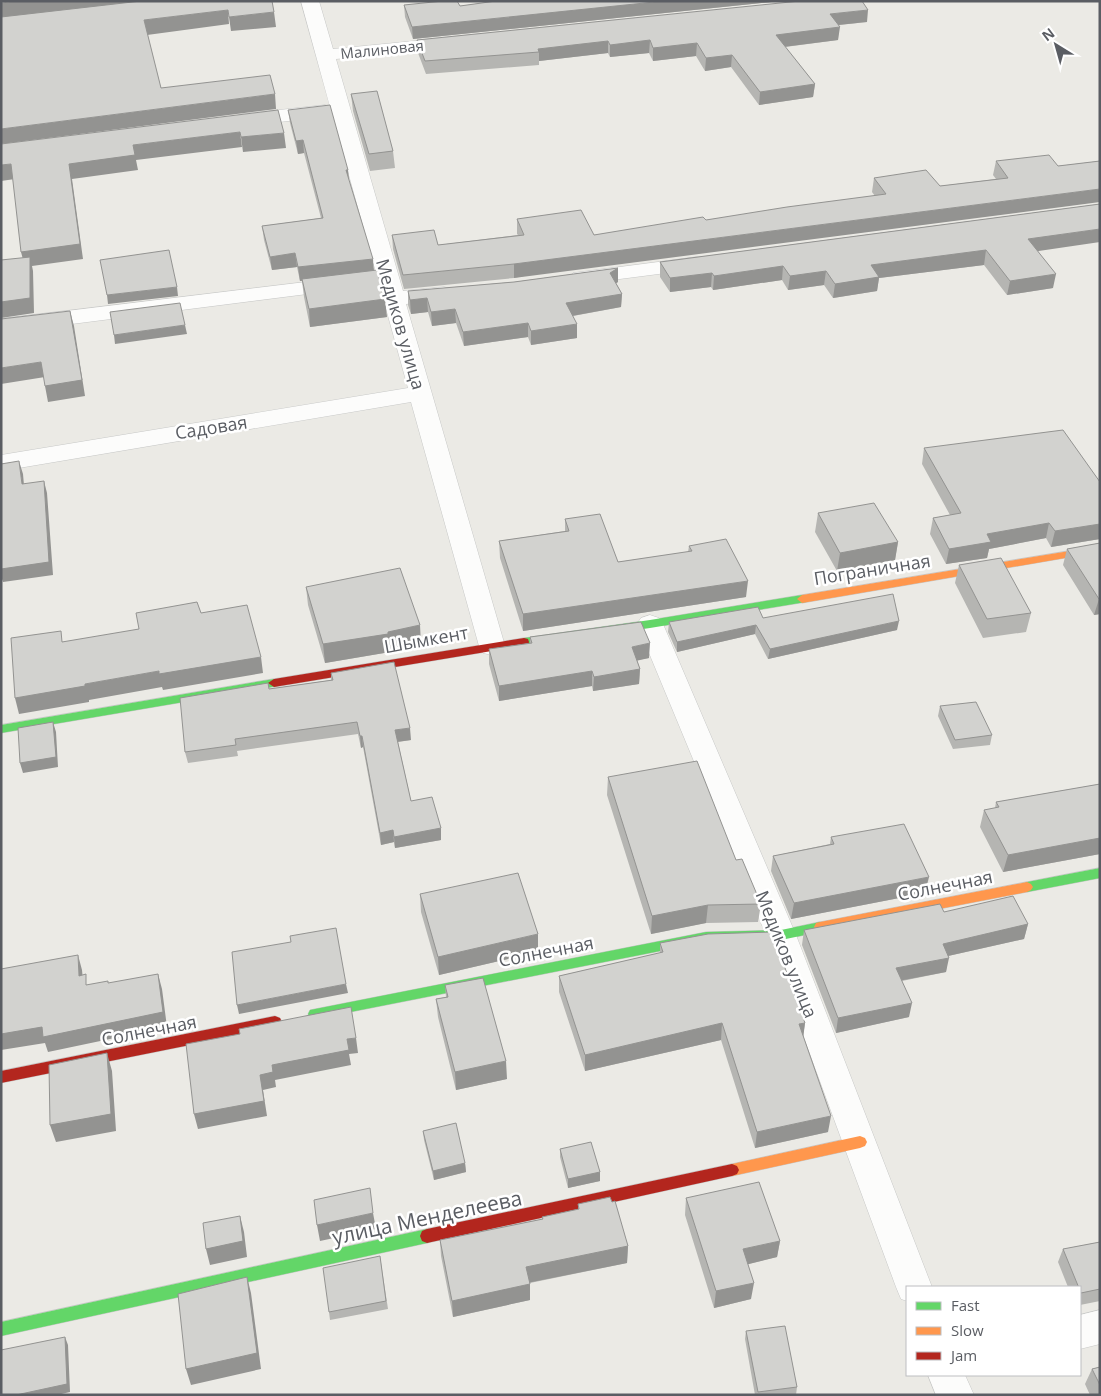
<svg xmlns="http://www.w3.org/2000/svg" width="1101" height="1396" font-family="'Open Sans',sans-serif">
<rect width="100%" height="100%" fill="#ebeae5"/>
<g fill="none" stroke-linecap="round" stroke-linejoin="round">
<g stroke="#c7c8c7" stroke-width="1">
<path id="street" d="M301 1H319L333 49 456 37 462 38 465 42 462 46 456 47 336 59 403 291 444 287 452 289 455 294 452 299 406 304 505 646 501 653 492 655 483 653 479 646 411 402 1 471V455L408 388 332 114 325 117 243 126 236 124 233 120 236 116 243 114 325 105 330 107Z
M697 257 705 258 708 263 705 268 581 284 573 283 570 278 573 273 581 272Z
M339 278 347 279 350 284 347 289 1 333V319Z
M650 615 659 618 663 624 796 935 932 1287H907V1301L901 1299 896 1287 766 935 637 624 641 618Z
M1100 1310V1344L1080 1349V1315Z
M928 1375H965L974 1395H936Z"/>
</g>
<g stroke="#c6c6c6" stroke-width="1">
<path id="fast" d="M802 595 806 596 807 599 806 602 650 628 524 646 519 642 524 638 650 620Z
M274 679 280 683 278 686 1 733V725Z
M1100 868V878L1027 892 1023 890 1021 887 1023 884 1027 882Z
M820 922 824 923 826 927 824 931 781 940 706 942 315 1019 310 1018 308 1014 310 1010 315 1009 706 932 781 930Z
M427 1229 432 1231 434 1236 432 1241 427 1243 1 1336V1322Z"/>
</g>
<g stroke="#c6c6c6" stroke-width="1">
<path id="slow" d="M1100 546V552L802 603 797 599 802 595Z
M1027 882 1031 884 1033 887 1031 890 1027 892 820 932 816 931 814 927 816 923 820 922Z
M860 1136 865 1138 867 1142 865 1146 860 1148 732 1176 727 1174 725 1170 727 1166 732 1164Z"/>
</g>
<g stroke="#c6c6c6" stroke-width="1">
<path id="jam" d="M524 638 528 639 529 642 528 645 274 687 268 683 274 679Z
M275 1016 280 1018 282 1022 280 1026 275 1028 1 1083V1071Z
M732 1164 737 1166 739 1170 737 1174 732 1176 427 1243 422 1241 420 1236 422 1231 427 1229Z"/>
</g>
<use href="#street" fill="#fcfcfb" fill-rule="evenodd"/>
<use href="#fast" fill="#63d668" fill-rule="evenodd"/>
<use href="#slow" fill="#ff974d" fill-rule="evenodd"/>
<use href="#jam" fill="#b3261e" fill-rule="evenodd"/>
</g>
<path fill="#b5b5b2" d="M496 1H781L413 39 405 17 404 5 460 6Z
M867 22 839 25 838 40 785 47 815 84 813 97 759 105 731 67 705 71 696 56 653 61 649 53 610 57 608 53 539 61V65L426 74 418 53 417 40Z
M351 94 393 151 395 168 370 171 353 111Z
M288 110 348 170 349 182 387 317 310 327 304 297 302 281H300L297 267 272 270 264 240 262 226 321 218 304 153 298 154 290 123Z
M996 161 1058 166 1100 161 514 278 404 289 393 249 392 235 438 245 518 235 517 234V219L594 235 706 220 875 196 872 192 874 178 940 186 996 179 993 175Z
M1100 204 1038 251 1053 288 1007 295 984 265 879 278 877 291 833 298 824 285 788 290 782 280 713 290 711 287 670 292 660 277V262Z
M618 268V282L616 283 622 294 621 307 573 316 577 338 531 345 528 337 464 346 456 323 432 326 428 312 411 314 408 305V291L514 282Z
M924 448 1100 482V539L1051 547 1046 538 989 549 987 558 946 564 930 534 933 518 950 515 922 464Z
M818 513 898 542 895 560 837 571 815 532Z
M565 519 618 562 688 552 689 546 746 597 523 631 500 558 499 541 565 531Z
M1100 543V614L1094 615 1063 565 1067 549Z
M959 565 1031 613 1026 632 983 638 955 583Z
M306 587 421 644 389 650 390 652 325 663 308 605Z
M763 618 897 630 768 659 755 634 677 652 668 632 669 622Z
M530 637 649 658 637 660 640 669 639 684 593 691 592 686 499 701 489 664V649L530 643Z
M331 673 411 740 398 742 411 801 441 828V840L395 848 394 842 381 845 363 747 361 748 358 734 237 751 238 756 188 763 185 752 269 689 331 680Z
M940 706 992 735 990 745 953 749 938 716Z
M608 777 736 860 761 904 758 922 706 923 651 934 607 795Z
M1100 784V854L1003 872 980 827 984 810 995 808 996 802Z
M831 837 925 893 791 919 771 871 773 856 830 844Z
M420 894 538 952 439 975 421 912Z
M944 912 1028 924 1024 939 948 956 946 972 902 981 909 1017 836 1033 802 945 804 930Z
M660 943 805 1023 803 1036 828 1132 755 1148 721 1040 585 1071 559 992V976L660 953Z
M445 985 507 1079 456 1090 438 1017 436 999 446 997Z
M423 1131 465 1163 466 1172 434 1180 424 1140Z
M560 1149 600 1172V1181L568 1188 560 1157Z
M686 1198 780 1241 777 1257 748 1264 751 1299 714 1308 685 1215Z
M578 1204 628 1246 627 1263 530 1283V1300L453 1317 441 1256 440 1240 542 1219V1217L578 1209Z
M1100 1242V1301L1080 1305V1287H1068L1058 1262 1063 1249Z
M380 1256 388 1309 330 1320 329 1312Z
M746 1331 797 1387 796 1395H755L745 1339Z
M1100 1367V1395H1090L1085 1384 1092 1369Z"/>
<path fill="#939391" d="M19 1H147L1 18V3Z
M664 1H781L413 39 412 27Z
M228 10 229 24 147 35 144 20Z
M868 10 867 22 828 26 830 14Z
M274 12 276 27 231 31 229 17Z
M840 27 838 40 775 48 776 35Z
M650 40 649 53 610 57V45Z
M608 41V53L539 61V52L538 49Z
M697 43 696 56 653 61V48Z
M732 55 731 67 705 71 706 58Z
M815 84 813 97 759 105 760 92Z
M275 94 276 109 1 144V129Z
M240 132 242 147 136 160 138 170 72 179 83 259 32 266 33 271 34 313 1 318V302L25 267 21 252 69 164 133 145Z
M284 133 286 148 243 152 241 137Z
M303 140 304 153 298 154 296 141Z
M11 164 15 179 1 181V165Z
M346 170H348L349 183Z
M1100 189V202L514 278V264Z
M1100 229V242L1025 253 1028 239Z
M986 250 984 265 879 278 877 291 833 298 835 284 871 265Z
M295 253 297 267 272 270 270 257Z
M373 259 374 272 300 281 298 267Z
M783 266 782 280 713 290 714 276Z
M618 268V282L610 287V273Z
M826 271 824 285 788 290 790 276Z
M712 273 711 287 670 292V278Z
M1056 274 1053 288 1007 295 1010 281Z
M177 287 178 296 108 304 107 295Z
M622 294 621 307 566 317V303Z
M427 298 428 312 411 314 410 300Z
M385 299 387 317 310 327 309 309Z
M455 309 456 323 432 326 431 312Z
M70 311 74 326 85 396 48 402 45 386Z
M528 323V337L464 346 463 332Z
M577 324V338L531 345V331Z
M185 325 187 334 115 344 114 335Z
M41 362 45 377 1 384V368Z
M19 461 23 474 25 497 22 484Z
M44 481 47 493 53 575 3 582 1 576V569Z
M1049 523 1046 538 989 549 987 558 946 564 949 549 987 534Z
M1100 524V539L1051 547 1055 531Z
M898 542 895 560 837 571 840 553Z
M748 581 746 597 523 631V614Z
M1099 599H1100V614L1094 615Z
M899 621 897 630 768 659 770 649Z
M420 625 421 644 389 650 390 652 325 663 323 644Z
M756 625 755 634 677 652V642Z
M650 643 649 658 631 662 632 647Z
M261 657 263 673 163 690 162 687 89 700V702L19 714 15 698 85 684 159 671Z
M640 669 639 684 593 691 594 677Z
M592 671V686L499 701V686Z
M53 722 56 732 58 767 23 773 20 763Z
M410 728 411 740 396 742 395 730Z
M360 736H362L363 747 361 748Z
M441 828V840L395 848 394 837Z
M393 830 394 842 381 845 380 833Z
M1100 838V854L1003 872 1008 855Z
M929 877 925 893 791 919 794 903Z
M708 905 706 923 651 934 652 916Z
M1028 924 1024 939 939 958 943 944Z
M538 934V952L439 975 438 957Z
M78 955 82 970 84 991 79 976Z
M949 958 946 972 893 982 896 968Z
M158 974 162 989 167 1027 48 1052 45 1043 1 1050V1034Z
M346 984 348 993 239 1014 237 1005Z
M912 1003 909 1017 836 1033 838 1018Z
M722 1023 721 1040 585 1071V1055Z
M805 1023 803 1039 799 1024Z
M356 1038 358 1053 349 1054 351 1065 275 1080 276 1087 263 1090 267 1116 198 1129 194 1114 260 1075 272 1065 347 1039Z
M107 1053 112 1071 116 1131 56 1142 50 1125Z
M506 1061 507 1079 456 1090 455 1072Z
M831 1116 828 1132 755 1148 757 1132Z
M465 1163 466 1172 434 1180 433 1171Z
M600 1172V1181L568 1188V1179Z
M373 1213 376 1229 320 1241 317 1225Z
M240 1216 244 1232 247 1257 210 1265 206 1249Z
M780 1241 777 1257 741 1266 743 1249Z
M628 1246 627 1263 527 1283 526 1267Z
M247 1277 251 1293 261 1369 191 1385 186 1369Z
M754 1283 751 1299 714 1308 716 1291Z
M530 1284V1300L453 1317 452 1301Z
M65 1337 68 1345 70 1392 57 1395H16Z"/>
<path fill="#d2d2cf" stroke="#939391" d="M1 1H19L1 3Z
M141 1H272L274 12 229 17 228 10 144 20 161 88 270 75 275 94 1 129V17Z
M443 1H457L460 6 496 1H664L412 27 404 5Z
M800 1H862L868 10 830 14 840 27 776 35 815 84 760 92 732 55 706 58 697 43 653 48 650 40 610 45 608 41 538 49 539 52 425 61 417 40Z
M377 91 393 151 369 154 351 94Z
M330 105 348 170H346L373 259 298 267 295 253 270 257 262 226 323 218 303 140 296 141 288 110Z
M278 110 284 133 241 137 240 132 133 145 135 155 69 164 80 244 21 252 11 164 1 165V144Z
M1049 155 1058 166 1100 161V189L514 264 403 275 392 235 434 230 438 245 524 235 517 219 581 210 594 235 703 217 706 220 787 207 886 194 874 178 926 170 940 186 1008 178 996 161Z
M1100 204V229L1028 239 1056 274 1010 281 986 250 871 265 879 277 835 284 826 271 790 276 783 266 714 276 712 273 670 278 660 262Z
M169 250 177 287 107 295 100 260Z
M30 257V298L1 302V260Z
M618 268 610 273 622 294 566 303 577 324 531 331 528 323 463 332 455 309 431 312 427 298 410 300 408 291 514 282Z
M377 270 385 299 309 309 302 279Z
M180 303 185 325 114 335 110 312Z
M70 311 82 380 45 386 41 362 1 368V319Z
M1063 430 1100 482V524L1055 531 1049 523 987 534 991 542 949 549 933 518 961 513 924 448Z
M19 461 22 484 44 481 49 562 1 569V464Z
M874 503 898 542 840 553 818 513Z
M600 514 618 562 692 551 689 546 726 539 748 581 523 614 499 541 569 531 565 519Z
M1100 543V599H1099L1067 549Z
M1001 558 1031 613 987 619 959 565Z
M400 568 420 625 388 632V634L323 644 306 587Z
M893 594 899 621 770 649 756 625 677 642 669 622 758 607 763 618Z
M197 602 201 613 247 605 261 657 159 674V671L85 684V686L15 698 11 638 61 631 62 642 139 629 136 613Z
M641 622 650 643 632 647 640 669 594 677 592 671 499 686 489 649 532 643 530 637Z
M394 662 410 728 395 730 411 801 432 797 441 828 394 837 393 830 380 833 362 736H360L357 722 235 739 236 745 185 752 180 698 268 683 269 689 333 680 331 673Z
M976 702 992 735 955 740 940 706Z
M53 722 56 757 20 763 18 728Z
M697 761 736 860 742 859 761 904 708 905 652 916 608 777Z
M1100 784V838L1008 855 984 810 999 807 996 802Z
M904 824 929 877 794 903 773 856 834 844 831 837Z
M518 873 538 934 438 957 420 894Z
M1013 896 1028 924 943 944 949 958 896 968 912 1003 838 1018 804 930 940 904 944 912Z
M336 928 346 984 237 1005 232 952 291 942 290 936Z
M772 932 805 1023 799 1024 831 1116 757 1132 722 1023 585 1055 559 976 663 952 660 943 708 934Z
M78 955 79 976 86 974V985L108 981V983L158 974 163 1012 43 1037 42 1027 1 1034V969Z
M483 978 506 1061 455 1072 436 999 448 997 445 985Z
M351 1007 356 1038 347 1039 349 1050 272 1065 273 1072 260 1075 264 1101 194 1114 186 1044 240 1034 239 1029Z
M107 1053 111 1114 50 1125 49 1065Z
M456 1123 465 1163 433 1171 423 1131Z
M591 1142 600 1172 568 1179 560 1149Z
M759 1182 780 1241 743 1249 754 1283 716 1291 686 1198Z
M370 1188 373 1213 317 1225 314 1200Z
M610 1197 612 1202 615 1201 628 1246 526 1267 530 1284 452 1301 440 1240 543 1219 542 1217 579 1209 578 1204Z
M240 1216 243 1241 206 1249 203 1223Z
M1100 1242V1289L1081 1293 1063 1249Z
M380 1256 386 1301 329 1312 323 1268Z
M247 1277 257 1353 186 1369 178 1294Z
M785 1326 797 1387 758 1392 746 1331Z
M65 1337 67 1384 16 1395H1V1350Z
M1100 1367V1385L1092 1369Z"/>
<g text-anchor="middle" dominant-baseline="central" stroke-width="5" stroke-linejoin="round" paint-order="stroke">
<g font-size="15" fill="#5a5d63" stroke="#fff">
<text transform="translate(382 49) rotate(-6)">Малиновая</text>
</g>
<g font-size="18" fill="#5a5d63" stroke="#fff">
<text transform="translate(401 324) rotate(74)">Медиков улица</text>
<text transform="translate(211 427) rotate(-9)">Садовая</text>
<text transform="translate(872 569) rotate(-9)">Пограничная</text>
<text transform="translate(426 639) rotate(-10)">Шымкент</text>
<text transform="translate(945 885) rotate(-11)">Солнечная</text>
<text transform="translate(546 951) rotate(-11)">Солнечная</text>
<text transform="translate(787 954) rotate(68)">Медиков улица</text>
<text transform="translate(149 1030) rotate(-11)">Солнечная</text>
</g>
<g font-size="21" fill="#5a5d63" stroke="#fff">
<text transform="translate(427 1217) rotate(-12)">улица Менделеева</text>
</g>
</g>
<rect width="1101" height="1396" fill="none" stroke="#5a5d63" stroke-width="5"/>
<rect x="906" y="1286" width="175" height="90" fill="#ffffff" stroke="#bdbec1"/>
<rect x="916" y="1302" width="25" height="8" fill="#63d668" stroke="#bdbec1"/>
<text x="951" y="1311" font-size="15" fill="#5a5d63">Fast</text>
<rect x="916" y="1327" width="25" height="8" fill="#ff974d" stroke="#bdbec1"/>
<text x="951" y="1336" font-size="15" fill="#5a5d63">Slow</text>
<rect x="916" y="1352" width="25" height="8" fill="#b3261e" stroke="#bdbec1"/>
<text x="951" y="1361" font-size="15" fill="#5a5d63">Jam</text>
<g transform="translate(1056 45) rotate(323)" stroke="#ffffff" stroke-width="4" paint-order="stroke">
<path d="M0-4L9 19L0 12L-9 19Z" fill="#5a5d63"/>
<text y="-8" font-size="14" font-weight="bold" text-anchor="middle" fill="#5a5d63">N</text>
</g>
</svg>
